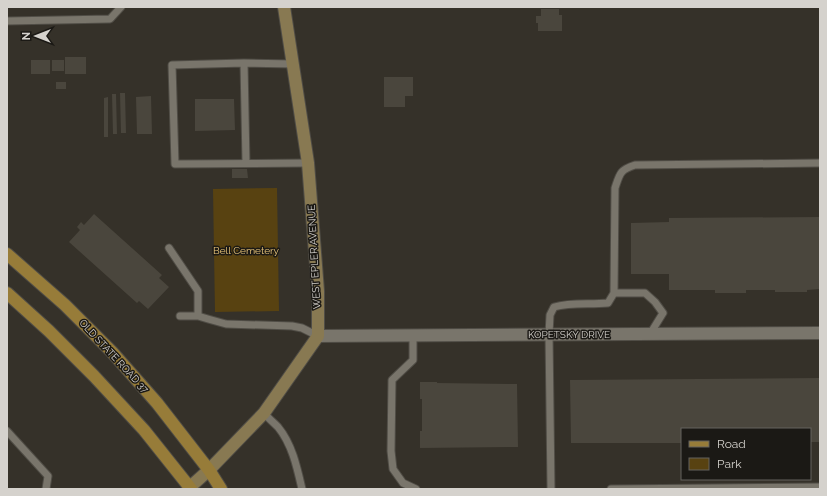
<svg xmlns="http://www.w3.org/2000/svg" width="827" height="496" font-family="Raleway,sans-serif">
<rect width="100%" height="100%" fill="#353129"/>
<path fill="#584211" d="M277 188 279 311 215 312 213 189Z"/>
<path fill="#4a463d" d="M541 9H559V15H562V31H538V23H536V16H541Z
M65 57H86V74H65Z
M31 60H50V74H31Z
M52 60H64V71H52Z
M384 77H413V96H405V107H384Z
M56 82H66V89H56Z
M120 93H125L126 133H121Z
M112 94H116L117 134H113Z
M151 96 152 134H137L136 97Z
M108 97V137H104V98Z
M195 99H234L235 130 195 131Z
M232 169H247L248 178H232Z
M94 214 162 275 159 278 169 287 148 309 139 301 137 303 69 242 80 230 77 227 81 222 84 225Z
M820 217V289L807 290V292H775V290H746V293H715V290H669V274H631V223L669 222V218Z
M820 378V442H810V429H682V443H571L570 380Z
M420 382H437V383L517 384 518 447 420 448V431H422V399H420Z"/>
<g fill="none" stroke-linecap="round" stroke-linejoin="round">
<g stroke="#504d46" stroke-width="9">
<path id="lane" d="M7 21 110 19 121 7
M244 63 246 163
M293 64 244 63 172 65 175 164 308 163
M169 248 198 291V316
M614 293H645L655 302 663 313 650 334
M180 316H198L208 319 226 324 292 326 302 328 318 336
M413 335V360L392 380 391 451 393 469 403 483 416 489
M264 413C268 418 273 422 278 427 292 444 297 467 302 489
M7 431 48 476 46 489
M551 489 549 334 550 315 554 307C572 302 590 305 608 303L614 293 615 188C620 173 620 170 635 165L820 163
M611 489 820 487"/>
</g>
<g stroke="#504d46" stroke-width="14">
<path id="street" d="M318 336 820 333"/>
</g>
<g stroke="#504d46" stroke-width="14">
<path id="secondary" d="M190 487 209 470 264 413 318 336V291L308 163 284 7"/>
</g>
<g stroke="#504d46" stroke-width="14">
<path id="primary" d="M7 254 65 305 112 352 157 403 209 470 221 489
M7 293 49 331 94 376 144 430 191 489"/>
</g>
<use href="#lane" stroke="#79756b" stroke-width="7"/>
<use href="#street" stroke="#79756b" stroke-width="12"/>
<use href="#secondary" stroke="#887952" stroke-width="12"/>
<use href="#primary" stroke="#977c39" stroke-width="12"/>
</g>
<g text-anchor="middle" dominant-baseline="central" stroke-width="3" stroke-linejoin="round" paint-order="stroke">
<g font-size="10" fill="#edc87b" stroke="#1b1915">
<text x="246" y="250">Bell Cemetery</text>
</g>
<g font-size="10" fill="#d5d2cd" stroke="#1b1915">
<text transform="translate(314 257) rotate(-93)">WEST EPLER AVENUE</text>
<text x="569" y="334">KOPETSKY DRIVE</text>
<text transform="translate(114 356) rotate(47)">OLD STATE ROAD 37</text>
</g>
</g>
<rect width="827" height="496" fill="none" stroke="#d5d2cd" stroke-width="16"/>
<rect x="681" y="428" width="130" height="52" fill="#1b1915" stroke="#65635f"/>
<rect x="689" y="441" width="20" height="6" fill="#977c39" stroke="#65635f"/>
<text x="717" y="448" font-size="12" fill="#d5d2cd">Road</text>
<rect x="689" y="458" width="20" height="12" fill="#584211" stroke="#65635f"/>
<text x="717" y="468" font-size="12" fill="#d5d2cd">Park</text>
<g transform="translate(36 36) rotate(270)" stroke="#1b1915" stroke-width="3" paint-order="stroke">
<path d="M0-3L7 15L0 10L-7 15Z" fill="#d5d2cd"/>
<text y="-6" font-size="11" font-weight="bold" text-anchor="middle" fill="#d5d2cd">N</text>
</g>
</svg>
